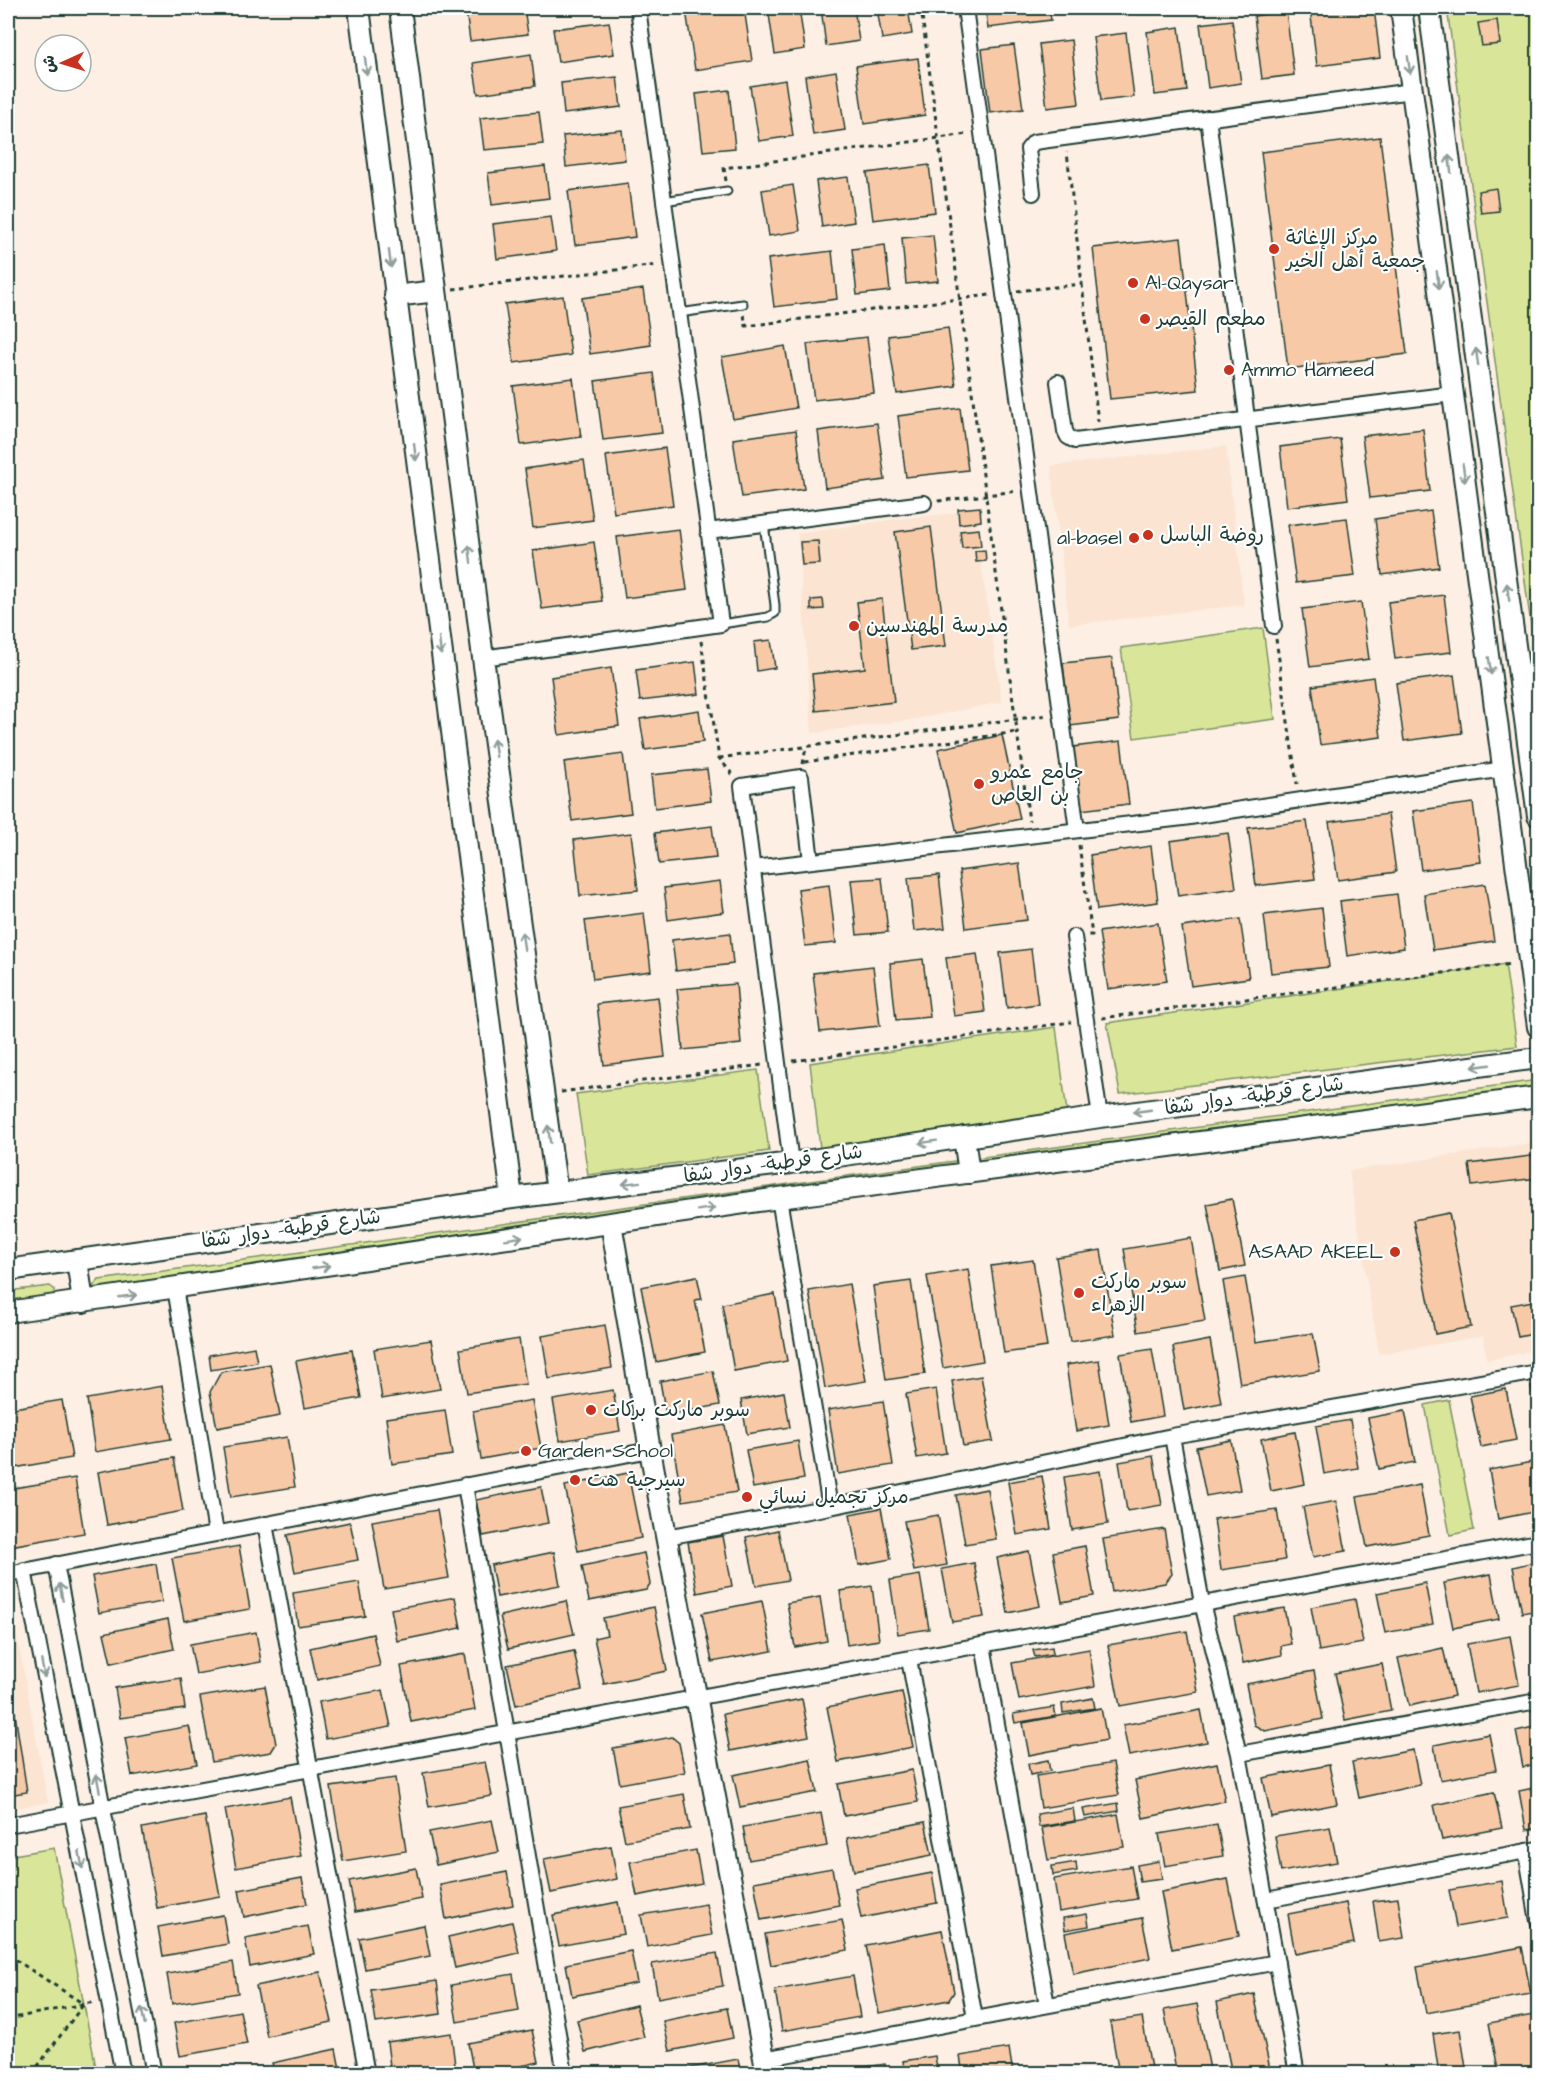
<svg xmlns="http://www.w3.org/2000/svg" width="1546" height="2081" font-family="'Architects Daughter','Playpen Sans Arabic',sans-serif">
<rect width="100%" height="100%" fill="#fdefe4"/>
<filter id="ink" filterUnits="userSpaceOnUse"><feTurbulence type="fractalNoise" baseFrequency=".0167" numOctaves="2"/><feDisplacementMap in="SourceGraphic" scale="12" xChannelSelector="R" yChannelSelector="G"/><feConvolveMatrix kernelMatrix="1 2 1 2 8 2 1 2 1" color-interpolation-filters="sRGB"/></filter>
<g filter="url(#ink)">
<path fill="#fbe4d1" fill-rule="evenodd" d="M1226 446 1244 605 1069 625 1051 466Z
M973 511 1002 702 916 719 812 733 798 534 889 520Z
M1538 1142V1350L1487 1360 1483 1336 1379 1354 1349 1171ZM1448 1213 1471 1327 1435 1334 1413 1220Z
M9 1593 48 1802 8 1809V1594Z"/>
<path fill="#d9e699" stroke="#7c9266" stroke-width="1.5" d="M1447 8H1538V677Z
M1263 628 1275 719 1134 738 1121 648Z
M1505 964 1517 1046 1120 1094 1107 1023Z
M1056 1027 1067 1113 820 1148 810 1063Z
M758 1070 769 1151 588 1175 576 1094Z
M1538 1080V1096L90 1290 99 1280Z
M50 1286 54 1289V1294L50 1299 8 1304V1291Z
M1449 1400 1474 1530 1450 1535 1425 1405Z
M54 1848 97 2073H8V1856Z"/>
<path fill="#f7c9a6" stroke="#1f3d34" stroke-width="1.5" d="M490 8H524L528 34 470 41 466 11Z
M704 8H744L752 61 695 70 686 10Z
M768 8H799L805 49 775 54Z
M821 8H854L859 41 826 46Z
M877 8H908L912 34 882 39Z
M985 8H1049L1051 20 988 28Z
M1070 8H1102L1103 10 1070 14Z
M1310 8H1374L1380 58 1317 66Z
M1286 11 1294 75 1262 79 1254 16Z
M1232 20 1241 83 1208 88 1200 24Z
M1497 20 1500 44 1482 46 1478 23Z
M609 22 614 54 558 62 553 29Z
M1179 27 1187 91 1155 95 1147 32Z
M1126 33 1134 97 1101 101 1093 37Z
M1071 40 1079 104 1047 108 1039 44Z
M1014 45 1023 109 990 113 982 49Z
M531 54 535 86 478 94 473 63Z
M918 58 925 115 864 124 856 66Z
M836 71 845 130 813 135 805 76Z
M617 77 621 107 564 114 561 83Z
M785 80 793 136 759 141 750 86Z
M729 90 735 148 703 151 696 94Z
M539 112 543 144 484 150 480 118Z
M622 130 625 160 566 167 563 136Z
M1380 137 1407 354 1288 369 1261 152Z
M929 165 935 212 873 220 867 173Z
M545 166 549 198 492 205 488 173Z
M848 177 854 222 822 227 816 181Z
M628 183 635 237 575 245 568 191Z
M793 185 800 231 769 236 762 190Z
M1496 188 1499 211 1481 213 1478 191Z
M551 217 556 251 497 259 493 224Z
M933 235 938 281 906 284 902 238Z
M1181 238 1198 390 1110 399 1093 248Z
M885 245 890 291 857 295 852 249Z
M832 251 837 299 774 307 768 259Z
M643 289 651 345 590 354 582 298Z
M563 296 571 355 514 363 505 304Z
M948 328 956 386 897 394 888 336Z
M867 337 874 393 814 400 807 344Z
M785 346 796 408 733 419 722 357Z
M654 373 662 433 603 440 595 381Z
M573 378 581 437 521 445 513 386Z
M960 408 968 470 906 477 898 416Z
M877 423 885 480 825 488 818 431Z
M1423 429 1430 491 1370 498 1362 436Z
M796 430 804 489 742 497 733 439Z
M1340 439 1348 499 1287 507 1280 447Z
M665 448 673 505 614 513 606 456Z
M584 460 593 520 533 528 525 469Z
M980 507 981 521 959 524 958 509Z
M1431 511 1439 567 1382 575 1375 519Z
M1347 518 1355 576 1296 583 1288 525Z
M931 527 946 646 911 650 895 532Z
M679 529 687 590 625 598 617 537Z
M979 529 981 546 962 548 960 531Z
M818 541 820 564 802 565 800 542Z
M594 542 602 601 542 609 533 551Z
M985 550 986 561 976 562 975 551Z
M1444 595 1451 652 1395 659 1388 602Z
M823 599 824 609 811 610V600Z
M882 599 894 702 816 711 812 674 865 668 857 602Z
M1361 602 1369 659 1310 667 1302 609Z
M771 640 775 668 757 671 754 642Z
M1112 658 1119 720 1070 726 1063 663Z
M695 662 699 694 640 701 636 670Z
M611 668 619 726 559 735 551 677Z
M1454 675 1462 733 1404 741 1396 683Z
M1373 677 1381 737 1320 745 1312 686Z
M699 710 703 742 645 750 640 719Z
M1002 735 1020 819 957 833 938 749Z
M1121 741 1129 804 1081 810 1073 747Z
M623 754 631 813 572 821 564 762Z
M707 769 711 801 655 808 651 775Z
M1473 803 1481 862 1421 870 1413 811Z
M1388 814 1396 872 1338 880 1329 822Z
M1307 821 1315 879 1256 886 1248 828Z
M712 826 716 858 659 864 655 833Z
M631 833 638 890 580 896 574 840Z
M1228 833 1236 888 1178 896 1170 841Z
M1151 846 1158 902 1097 910 1090 855Z
M1019 863 1027 920 966 928 959 871Z
M939 875 945 928 914 931 908 878Z
M882 878 888 932 857 935 851 880Z
M720 881 724 912 668 920 664 888Z
M1485 884 1494 941 1433 950 1424 894Z
M829 885 836 943 805 946 798 889Z
M1397 894 1404 948 1347 956 1340 901Z
M1322 908 1329 967 1271 973 1264 915Z
M644 913 651 971 593 979 585 921Z
M1240 919 1249 978 1191 986 1182 927Z
M1158 923 1167 981 1108 989 1099 932Z
M730 933 733 964 676 971 672 940Z
M1031 949 1038 1004 1007 1008 1000 953Z
M977 954 985 1012 954 1016 946 958Z
M923 959 930 1017 896 1020 890 963Z
M873 966 880 1026 820 1032 813 973Z
M736 984 741 1044 683 1050 677 989Z
M658 997 665 1057 604 1065 597 1004Z
M1538 1155V1178L1472 1186 1469 1164Z
M1232 1199 1245 1266 1220 1271 1207 1204Z
M1449 1213 1471 1327 1435 1334 1413 1220Z
M1191 1238 1205 1321 1138 1332 1124 1249Z
M1101 1250 1115 1335 1070 1342 1056 1257Z
M1033 1260 1047 1347 1004 1353 991 1266Z
M968 1269 983 1361 943 1368 927 1276Z
M697 1276 702 1299 695 1300 705 1352 656 1362 641 1287Z
M1245 1277 1256 1342 1313 1333 1320 1371 1240 1384 1223 1281Z
M911 1281 925 1374 886 1380 873 1286Z
M849 1284 866 1381 825 1388 809 1291Z
M775 1294 787 1361 734 1371 722 1304Z
M1538 1300V1333L1518 1337 1511 1305Z
M605 1325 612 1368 549 1379 542 1336Z
M519 1339 526 1384 467 1393 460 1349Z
M431 1340 440 1389 382 1399 374 1349Z
M1210 1340 1221 1403 1184 1410 1173 1347Z
M254 1347 257 1362 211 1370 209 1355Z
M1152 1349 1163 1416 1131 1422 1120 1354Z
M352 1350 361 1398 305 1408 296 1361Z
M1099 1360 1109 1425 1076 1431 1066 1365Z
M270 1364 280 1416 217 1428 210 1392 221 1372Z
M713 1371 720 1405 666 1415 660 1381Z
M981 1376 993 1441 963 1446 952 1381Z
M1538 1385V1424L1531 1386Z
M162 1386 171 1439 95 1452 87 1399Z
M936 1389 946 1453 917 1458 906 1394Z
M1506 1389 1516 1440 1481 1447 1470 1396Z
M613 1390 620 1431 560 1441 553 1400Z
M784 1392 790 1427 747 1434 741 1400Z
M62 1400 72 1458 8 1469V1409Z
M532 1400 541 1448 481 1459 473 1411Z
M883 1401 893 1465 838 1474 828 1410Z
M445 1410 452 1455 392 1464 386 1418Z
M1405 1411 1415 1462 1379 1469 1368 1418Z
M1350 1420 1358 1468 1324 1474 1316 1426Z
M725 1425 737 1492 683 1501 671 1435Z
M1295 1432 1305 1484 1271 1491 1261 1439Z
M287 1437 295 1487 231 1497 223 1447Z
M1231 1440 1240 1490 1206 1496 1196 1447Z
M798 1441 804 1479 753 1488 746 1450Z
M1153 1456 1162 1505 1127 1511 1119 1462Z
M174 1458 183 1511 107 1525 98 1472Z
M1538 1461V1511L1498 1519 1489 1470Z
M1100 1471 1108 1524 1072 1530 1064 1477Z
M628 1473 641 1538 578 1551 565 1486Z
M1042 1476 1051 1529 1017 1535 1008 1482Z
M75 1478 84 1533 10 1546 8 1529V1489Z
M1420 1485 1429 1535 1367 1547 1357 1497Z
M541 1487 548 1523 483 1536 476 1500Z
M987 1489 996 1539 965 1544 956 1495Z
M1336 1501 1346 1551 1313 1557 1303 1507Z
M881 1508 891 1559 859 1565 850 1514Z
M437 1510 449 1578 384 1589 372 1521Z
M1277 1510 1285 1560 1221 1570 1214 1519Z
M938 1515 947 1565 914 1571 904 1521Z
M350 1522 358 1560 295 1572 287 1535Z
M1164 1529 1172 1574 1165 1583 1112 1592 1103 1539Z
M778 1530 788 1580 756 1586 746 1537Z
M723 1536 732 1586 697 1593 688 1542Z
M239 1546 250 1609 184 1621 172 1558Z
M1085 1546 1094 1596 1062 1602 1053 1552Z
M1029 1551 1040 1606 1008 1613 997 1558Z
M554 1552 560 1585 497 1597 491 1565Z
M644 1553 650 1584 646 1590 589 1601 582 1566Z
M1538 1561V1610L1522 1613 1513 1567Z
M974 1563 984 1617 952 1622 942 1569Z
M156 1564 162 1602 99 1613 92 1576Z
M1491 1574 1499 1619 1453 1628 1444 1583Z
M920 1575 929 1629 898 1634 890 1580Z
M359 1582 365 1616 298 1626 293 1593Z
M1425 1583 1433 1624 1385 1633 1377 1593Z
M872 1586 879 1640 847 1645 840 1591Z
M455 1597 461 1628 397 1641 391 1609Z
M820 1597 827 1641 795 1647 787 1603Z
M1355 1599 1363 1643 1319 1651 1311 1607Z
M566 1601 574 1634 508 1649 500 1616Z
M762 1601 772 1651 712 1662 702 1613Z
M654 1607 667 1671 604 1684 594 1638 607 1635 603 1618Z
M1284 1608 1291 1644 1281 1646 1282 1655 1243 1663 1234 1617Z
M168 1619 174 1649 111 1663 104 1633Z
M1187 1631 1198 1692 1120 1706 1108 1645Z
M256 1632 261 1662 196 1674 190 1644Z
M373 1634 380 1666 317 1680 310 1648Z
M1510 1636 1519 1685 1476 1693 1467 1644Z
M1052 1647 1053 1654 1035 1657 1033 1650Z
M1443 1648 1454 1696 1409 1706 1398 1658Z
M1089 1649 1095 1686 1019 1700 1012 1663Z
M574 1651 582 1690 516 1705 507 1665Z
M465 1654 475 1710 411 1722 401 1666Z
M1382 1664 1391 1711 1345 1720 1335 1673Z
M1314 1671 1323 1719 1265 1731 1254 1725 1246 1684Z
M181 1678 185 1709 120 1718 115 1688Z
M265 1686 276 1744 271 1752 212 1762 200 1697Z
M383 1690 391 1727 326 1739 319 1702Z
M902 1692 913 1747 838 1762 827 1707Z
M12 1694 27 1792 8 1795V1695Z
M1093 1698 1095 1708 1063 1713 1062 1704Z
M802 1699 809 1736 730 1751 723 1714Z
M1054 1707 1056 1716 1015 1723 1013 1714Z
M1101 1708 1107 1740 1029 1755 1023 1723Z
M1201 1710 1207 1742 1129 1756 1123 1725Z
M189 1726 197 1764 132 1776 125 1738Z
M1538 1726V1764L1523 1767 1516 1731Z
M1489 1734 1496 1770 1440 1780 1434 1745Z
M672 1737 679 1743 685 1772 620 1784 613 1748Z
M1413 1750 1420 1785 1359 1798 1352 1762Z
M810 1759 817 1792 740 1807 733 1775Z
M1048 1760 1050 1771 1030 1775 1028 1764Z
M485 1762 492 1796 429 1807 423 1773Z
M1113 1763 1119 1795 1041 1808 1036 1776Z
M1217 1763 1225 1801 1143 1818 1135 1780Z
M1329 1765 1337 1804 1271 1817 1263 1778Z
M912 1770 918 1802 844 1816 838 1784Z
M395 1778 406 1851 343 1861 331 1787Z
M1538 1787V1828L1526 1830 1519 1791Z
M1494 1792 1502 1828 1442 1840 1434 1805Z
M684 1794 690 1829 625 1841 618 1806Z
M290 1797 301 1856 236 1868 225 1809Z
M1118 1803 1119 1811 1085 1817 1083 1809Z
M1073 1808 1075 1821 1039 1827 1037 1814Z
M821 1813 827 1846 749 1860 743 1827Z
M1118 1814 1124 1847 1048 1860 1042 1828Z
M205 1816 220 1896 157 1908 142 1828Z
M492 1820 499 1852 436 1865 429 1832Z
M925 1822 932 1855 854 1871 847 1838Z
M1217 1824 1223 1856 1165 1866 1159 1834Z
M1330 1827 1337 1862 1281 1872 1275 1836Z
M611 1846 617 1879 551 1893 544 1859Z
M696 1850 702 1883 637 1896 630 1862Z
M1159 1861 1162 1879 1140 1882 1137 1865Z
M1076 1862 1077 1871 1053 1875 1052 1866Z
M1131 1866 1137 1899 1059 1912 1054 1879Z
M416 1868 422 1899 355 1912 349 1881Z
M832 1868 839 1905 761 1920 754 1882Z
M507 1872 513 1905 446 1919 440 1885Z
M932 1873 937 1903 861 1918 855 1888Z
M302 1878 307 1904 244 1917 239 1890Z
M1228 1879 1239 1936 1172 1949 1161 1892Z
M1502 1881 1508 1918 1456 1927 1449 1890Z
M1398 1898 1404 1938 1379 1942 1373 1901Z
M618 1902 624 1934 559 1946 553 1915Z
M1346 1903 1354 1943 1295 1954 1288 1914Z
M706 1904 712 1935 647 1947 641 1915Z
M1087 1914 1089 1926 1065 1930 1063 1918Z
M223 1915 228 1944 163 1956 158 1927Z
M1142 1918 1150 1958 1073 1974 1065 1933Z
M842 1920 848 1950 771 1965 765 1934Z
M512 1922 519 1953 455 1968 448 1937Z
M424 1925 430 1956 365 1969 359 1938Z
M308 1926 314 1954 250 1967 245 1938Z
M942 1930 954 1992 949 2000 879 2013 866 1945Z
M1522 1947 1531 1994 1426 2013 1417 1967Z
M631 1951 637 1983 572 1996 566 1964Z
M717 1953 723 1986 658 1998 652 1964Z
M233 1962 238 1993 172 2004 167 1974Z
M320 1972 332 2022 267 2036 256 1986Z
M513 1974 519 2011 457 2022 451 1985Z
M853 1976 860 2017 782 2031 775 1990Z
M437 1981 441 2014 376 2023 371 1990Z
M1254 1994 1270 2069 1247 2074H1232L1217 2002Z
M1197 2004 1211 2074H1177L1164 2010Z
M636 2005 644 2037 585 2052 577 2020Z
M727 2008 733 2038 670 2051 663 2021Z
M240 2011 247 2044 180 2056 174 2023Z
M1533 2015 1538 2045V2074H1499L1489 2023Z
M1142 2017 1152 2074H1119L1110 2022Z
M532 2030 539 2062 485 2074H474L468 2043Z
M1460 2030 1467 2074H1439L1433 2034Z
M451 2033 455 2065 391 2074 387 2042Z
M1009 2048 1013 2074H963L960 2056Z
M336 2049 341 2074H275L272 2063Z
M935 2056 938 2074H905L903 2061Z
M738 2059 741 2074H674V2071Z
M885 2064 886 2074H853V2069Z"/>
<g fill="none" stroke-linecap="round" stroke-linejoin="round">
<g stroke="#1f3d34" stroke-width="11">
<path id="lane" d="M664 201 727 191
M679 313 743 304
M721 624 768 617 775 613V605L764 524"/>
</g>
<g stroke="#1f3d34" stroke-width="18">
<path id="street" d="M965 8 1077 830
M1208 118 1274 626
M1033 193 1028 149 1034 142 1412 91
M1058 382 1065 431 1068 437 1075 441 1453 394
M708 531 924 503
M483 658 721 624 638 8
M753 868 1183 818 1504 769
M1074 937 1100 1117
M791 1163 742 786 801 777 811 861
M779 1198 830 1507
M175 1288 216 1533
M1172 1436 1202 1603 1239 1754 1297 2074
M465 1485 565 2074
M265 1524 367 2074
M666 1537 830 1507 1172 1436 1538 1372
M56 1564 154 2074
M24 1570 123 2074
M8 1574 650 1450
M983 1645 1047 2005
M909 1659 975 2018
M1239 1754 1538 1701
M8 1825 1538 1542
M1526 1851 1538 1921
M1266 1900 1538 1849
M764 2059 1277 1962"/>
</g>
<g stroke="#1f3d34" stroke-width="24">
<path id="secondary" d="M359 8 512 1198
M400 8 483 658 557 1192
M1401 8 1538 1027
M1429 8 1538 816
M395 296 436 291
M964 1137 969 1173
M611 1223 650 1450 767 2074
M77 1260 83 1302
M8 1270 512 1198 791 1163 1100 1117 1538 1058
M8 1312 779 1198 1538 1097"/>
</g>
<path stroke="#1f3d34" stroke-width="3" stroke-dasharray="4.5 4.5" stroke-linecap="butt" d="M921 8 1029 821
M726 181 724 168 967 134
M1082 284 1098 422
M453 289 658 265
M1017 291 1082 284 1067 152
M744 315 746 326 990 295
M938 501 1017 491
M1276 639 1297 784
M701 641 719 758 733 775
M719 758 1048 715
M805 762 1017 732
M803 764 806 747
M1079 845 1092 935H1088
M1102 1018 1511 964
M793 1061 1071 1022
M561 1092 762 1065
M8 1955 82 2003
M8 2019 94 2002
M32 2074 83 2005"/>
<use href="#lane" stroke="#fff" stroke-width="7"/>
<use href="#street" stroke="#fff" stroke-width="14"/>
<use href="#secondary" stroke="#fff" stroke-width="20"/>
</g>
<defs><path id="oneway-shaft" d="M-6 0H5M1.5-3L5.5 0L1.5 3" fill="none" stroke-width="1.6" stroke-linecap="round" stroke-linejoin="round" transform="scale(1.5)"/></defs>
<g stroke="#8f9e9a">
<use href="#oneway-shaft" transform="translate(1409 65) rotate(82)"/>
<use href="#oneway-shaft" transform="translate(366 66) rotate(83)"/>
<use href="#oneway-shaft" transform="translate(1450 164) rotate(-98)"/>
<use href="#oneway-shaft" transform="translate(390 259) rotate(83)"/>
<use href="#oneway-shaft" transform="translate(1438 280) rotate(82)"/>
<use href="#oneway-shaft" transform="translate(1477 357) rotate(-98)"/>
<use href="#oneway-shaft" transform="translate(415 452) rotate(83)"/>
<use href="#oneway-shaft" transform="translate(1464 473) rotate(82)"/>
<use href="#oneway-shaft" transform="translate(470 554) rotate(-97)"/>
<use href="#oneway-shaft" transform="translate(1508 592) rotate(-98)"/>
<use href="#oneway-shaft" transform="translate(440 646) rotate(83)"/>
<use href="#oneway-shaft" transform="translate(1490 666) rotate(82)"/>
<use href="#oneway-shaft" transform="translate(495 748) rotate(-98)"/>
<use href="#oneway-shaft" transform="translate(523 941) rotate(-98)"/>
<use href="#oneway-shaft" transform="translate(1481 1066) rotate(172)"/>
<use href="#oneway-shaft" transform="translate(1142 1111) rotate(172)"/>
<use href="#oneway-shaft" transform="translate(549 1134) rotate(-98)"/>
<use href="#oneway-shaft" transform="translate(928 1142) rotate(171)"/>
<use href="#oneway-shaft" transform="translate(631 1183) rotate(173)"/>
<use href="#oneway-shaft" transform="translate(706 1209) rotate(-9)"/>
<use href="#oneway-shaft" transform="translate(514 1238) rotate(-9)"/>
<use href="#oneway-shaft" transform="translate(321 1267) rotate(-9)"/>
<use href="#oneway-shaft" transform="translate(128 1296) rotate(-8)"/>
<use href="#oneway-shaft" transform="translate(61 1592) rotate(-101)"/>
<use href="#oneway-shaft" transform="translate(43 1669) rotate(79)"/>
<use href="#oneway-shaft" transform="translate(98 1783) rotate(-101)"/>
<use href="#oneway-shaft" transform="translate(81 1860) rotate(79)"/>
<use href="#oneway-shaft" transform="translate(143 2016) rotate(-101)"/>
</g>
</g>
<g fill="#c8321e" stroke="#fff" stroke-width="2">
<circle cx="1274" cy="249" r="6"/>
<circle cx="1133" cy="283" r="6"/>
<circle cx="1145" cy="319" r="6"/>
<circle cx="1229" cy="370" r="6"/>
<circle cx="1148" cy="535" r="6"/>
<circle cx="1134" cy="538" r="6"/>
<circle cx="854" cy="626" r="6"/>
<circle cx="979" cy="784" r="6"/>
<circle cx="1395" cy="1252" r="6"/>
<circle cx="1079" cy="1293" r="6"/>
<circle cx="591" cy="1410" r="6"/>
<circle cx="526" cy="1451" r="6"/>
<circle cx="575" cy="1480" r="6"/>
<circle cx="747" cy="1497" r="6"/>
</g>
<g text-anchor="middle" dominant-baseline="central" stroke-width="4.5" stroke-linejoin="round" paint-order="stroke">
<g font-size="20" fill="#1f3d34" stroke="#fff" text-anchor="start">
<text x="1286" y="238">مركز الإغاثة<tspan x="1286" dy="23">جمعية أهل الخير</tspan></text>
<text x="1145" y="283">Al-Qaysar</text>
<text x="1157" y="319">مطعم القيصر</text>
<text x="1241" y="370">Ammo Hameed</text>
<text x="1160" y="535">روضة الباسل</text>
<text x="1122" y="538" text-anchor="end">al-basel</text>
<text x="866" y="626">مدرسة المهندسين</text>
<text x="991" y="772">جامع عمرو<tspan x="991" dy="23">بن العاص</tspan></text>
<text x="1383" y="1252" text-anchor="end">ASAAD AKEEL</text>
<text x="1091" y="1282">سوبر ماركت<tspan x="1091" dy="23">الزهراء</tspan></text>
<text x="603" y="1410">سوبر ماركت بركات</text>
<text x="538" y="1451">Garden School</text>
<text x="587" y="1480">سيرجية هت</text>
<text x="759" y="1497">مركز تجميل نسائي</text>
</g>
<g font-size="20" fill="#1f3d34" stroke="#fff">
<text transform="translate(1254 1096) rotate(-8)">شارع قرطبة- دوار شفا</text>
<text transform="translate(773 1164) rotate(-8)">شارع قرطبة- دوار شفا</text>
<text transform="translate(291 1229) rotate(-8)">شارع قرطبة- دوار شفا</text>
</g>
</g>
<rect width="1546" height="2081" fill="none" stroke="#fff" stroke-width="30"/>
<rect x="15" y="15" width="1516" height="2051" fill="none" stroke="#1f3d34" stroke-width="2" filter="url(#ink)"/>
<g transform="translate(63 63) rotate(266)"><circle r="28" fill="#ffffff" stroke="#a5b1ae" stroke-width="1.5"/>
<path d="M0-4.5L10 22L0 15L-10 22Z" fill="#c8321e"/>
<text y="-9" font-size="16" font-weight="bold" text-anchor="middle" fill="#1f3d34">ش</text>
</g>
</svg>
